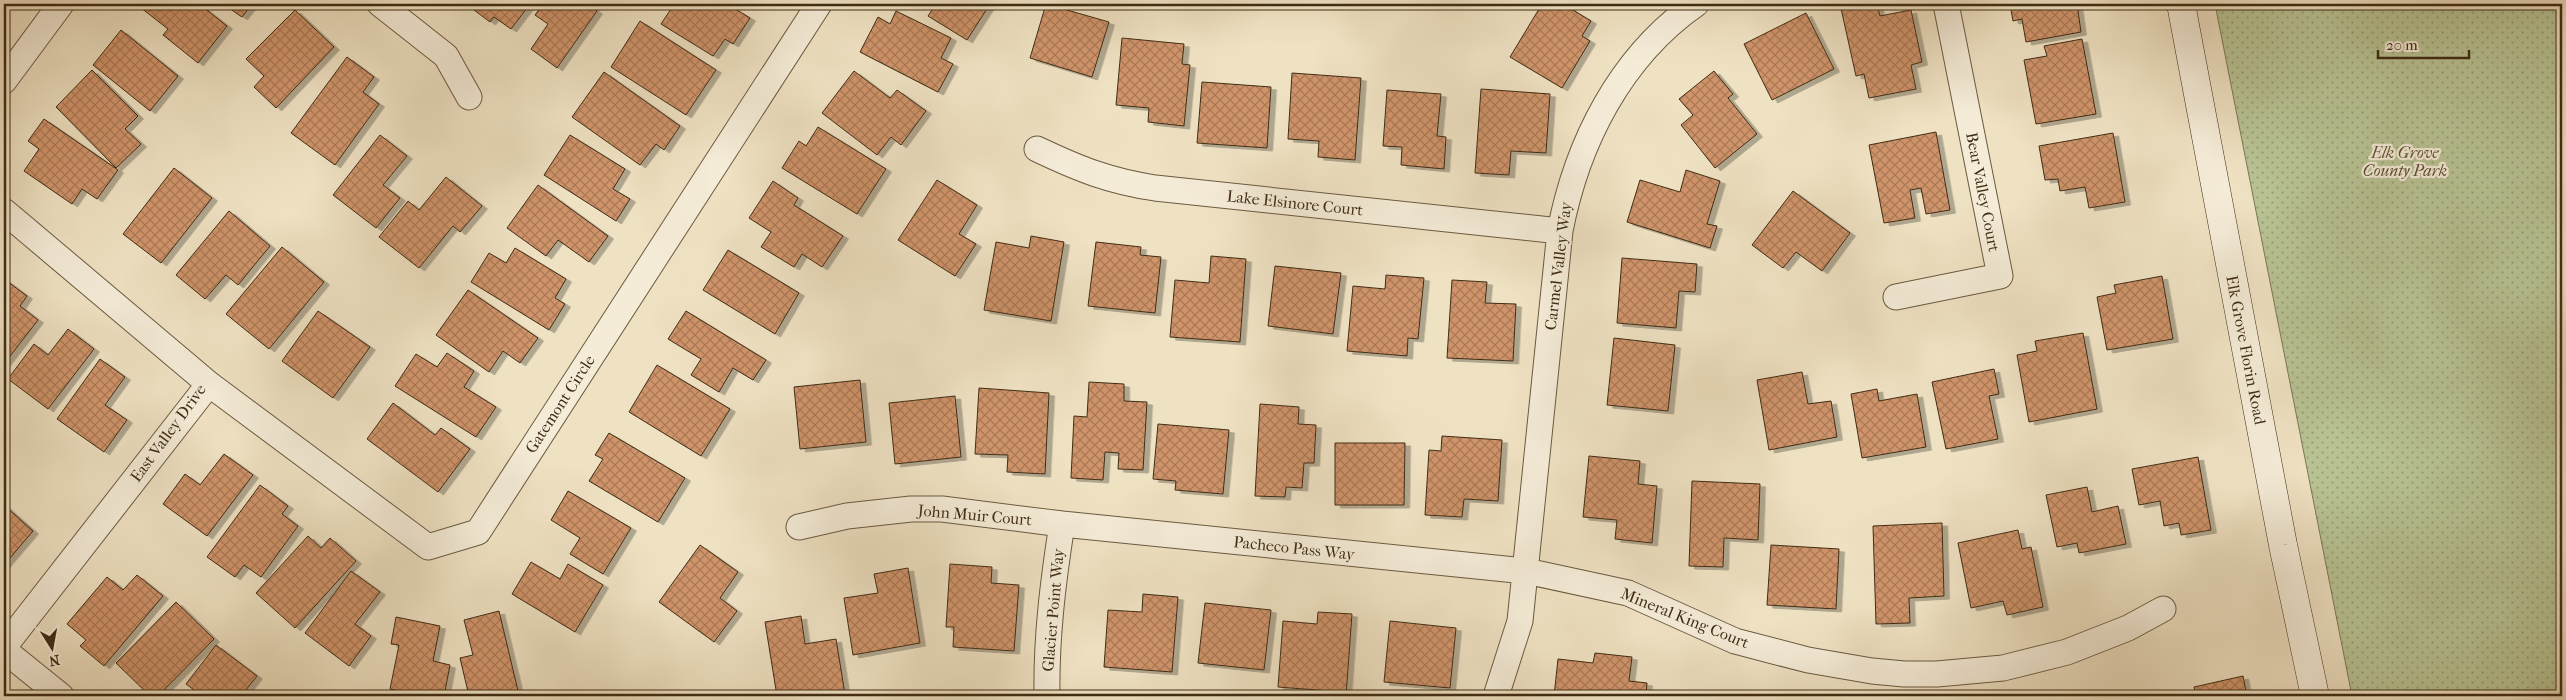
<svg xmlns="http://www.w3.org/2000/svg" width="2566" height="700" font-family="'IM FELL French Canon',serif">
<defs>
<pattern id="park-dots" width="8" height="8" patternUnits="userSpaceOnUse" patternTransform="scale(1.25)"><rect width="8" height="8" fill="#b8c394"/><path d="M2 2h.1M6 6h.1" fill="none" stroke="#979f78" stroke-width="1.8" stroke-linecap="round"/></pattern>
<pattern id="building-cross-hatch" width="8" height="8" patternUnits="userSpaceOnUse" patternTransform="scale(1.25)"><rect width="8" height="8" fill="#d0946b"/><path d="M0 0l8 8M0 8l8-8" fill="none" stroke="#aa7957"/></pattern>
<filter id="shadow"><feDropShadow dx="5.5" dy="3" stdDeviation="0" flood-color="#0004"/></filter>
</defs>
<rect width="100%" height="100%" fill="#efe2c3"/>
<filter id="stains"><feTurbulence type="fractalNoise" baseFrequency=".004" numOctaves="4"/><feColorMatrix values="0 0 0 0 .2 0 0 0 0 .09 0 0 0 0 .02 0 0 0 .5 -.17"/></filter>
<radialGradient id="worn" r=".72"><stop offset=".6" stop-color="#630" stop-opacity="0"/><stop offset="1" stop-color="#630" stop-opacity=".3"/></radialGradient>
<path fill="url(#park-dots)" stroke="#7c7854" d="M2215 4H2562V696H2352Z"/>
<path fill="url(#building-cross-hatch)" stroke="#3f2c15" filter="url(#shadow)" d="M136 4H199L227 26 198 63 163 35 168 29Z
M223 4H252L242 17Z
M466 4H530L511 29 494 17 490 22Z
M543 4H587L597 11 557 68 531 49 548 24 535 15Z
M669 4H727L750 18 733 44 725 39 713 56 661 24 673 6Z
M936 4H990L967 40 928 16Z
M1046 4 1109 22 1092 77 1030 58Z
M1542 4H1563L1591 21 1582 36 1590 41 1562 88 1510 57Z
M1840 4H1877L1880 16 1911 10 1922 62 1911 65 1916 89 1869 98 1864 74 1856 76Z
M2010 4H2077L2081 32 2026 42 2022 19 2013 21Z
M295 10 334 47 276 108 254 87 264 76 246 59Z
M896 11 951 38 941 58 953 64 938 92 860 52 878 17 890 24Z
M1806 13 1834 69 1772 100 1744 44Z
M640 21 716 70 686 115 611 67Z
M121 30 178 76 150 111 93 65Z
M1122 38 1184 44 1182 64 1190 65 1184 126 1148 122 1149 108 1116 105Z
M2082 39 2096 114 2036 124 2024 60 2047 56 2044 46Z
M347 57 374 77 363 92 379 104 335 165 291 133Z
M92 70 138 116 125 129 141 144 116 168 56 107Z
M854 71 890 98 897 90 926 111 901 145 891 137 877 155 822 113Z
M1714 71 1733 94 1728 98 1757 134 1715 168 1681 125 1693 115 1679 99Z
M604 72 680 126 664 150 656 144 640 165 572 117Z
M1292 73 1361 78 1355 160 1318 157 1319 141 1288 139Z
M1202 82 1271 87 1267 148 1197 143Z
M1481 89 1550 94 1546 153 1511 151 1509 175 1475 173Z
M1387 90 1441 94 1437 136 1446 137 1444 169 1401 165 1402 147 1383 146Z
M44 119 118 170 97 199 82 189 72 204 24 171 39 149 28 141Z
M818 127 886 169 857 214 782 168 799 141 806 146Z
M1936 132 1950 210 1926 214 1921 188 1910 190 1915 218 1884 223 1869 145Z
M2113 133 2125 202 2089 208 2085 187 2060 191 2058 179 2045 180 2039 146Z
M380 135 407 156 383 185 400 198 376 228 333 195Z
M570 135 625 169 613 189 630 199 616 221 544 175Z
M174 168 212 198 161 263 123 234Z
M1686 170 1720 181 1707 224 1717 226 1710 248 1627 222 1640 180 1680 192Z
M446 177 482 206 460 232 453 226 419 268 379 237 408 201 419 210Z
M937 180 977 205 959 234 976 244 955 276 898 240Z
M773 181 798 198 794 205 843 236 822 267 802 254 794 267 761 247 771 232 749 218Z
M538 185 608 236 589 262 558 240 546 256 507 228Z
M1793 191 1850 233 1822 271 1796 252 1783 268 1752 245Z
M229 211 270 246 238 285 226 275 205 299 176 275Z
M1031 236 1064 242 1051 321 984 310 996 242 1029 248Z
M1096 242 1141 247 1140 255 1161 257 1155 313 1088 306Z
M282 247 324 282 269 349 226 314Z
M515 248 566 279 555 298 565 304 549 330 471 282 489 253 506 263Z
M728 250 799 293 775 334 703 290Z
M1211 256 1246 259 1240 342 1170 337 1175 280 1209 283Z
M1622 258 1697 264 1695 292 1679 291 1676 328 1617 323Z
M1275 266 1341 273 1333 334 1268 326Z
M1386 275 1424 278 1418 339 1408 338 1407 356 1347 351 1353 286 1385 289Z
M2162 276 2173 339 2107 350 2097 297 2116 293 2114 285Z
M4 279 27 296 20 306 38 320 4 364Z
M1452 280 1487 282 1485 303 1516 304 1513 361 1447 358Z
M468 290 538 338 520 363 503 351 489 372 436 335Z
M318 311 370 347 333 398 282 361Z
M686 311 766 360 753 380 733 368 719 392 691 375 701 359 668 339Z
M68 329 94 349 48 409 8 379 34 344 48 355Z
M2083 333 2097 409 2029 422 2017 355 2037 351 2035 341Z
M1614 338 1675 345 1668 411 1607 405Z
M447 353 474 371 464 387 496 407 476 437 395 386 416 354 437 367Z
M100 359 125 377 105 405 127 420 104 452 57 419Z
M657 365 730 409 701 456 629 412Z
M1994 369 1999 394 1989 396 1998 439 1946 449 1932 382Z
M1802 372 1808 404 1831 401 1837 437 1769 450 1757 380Z
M860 380 866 442 800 449 794 387Z
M1089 382 1124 384V401L1147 402 1143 470 1118 469 1119 453 1105 452 1103 480 1071 478 1074 416 1087 417Z
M979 388 1049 393 1045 474 1007 472 1008 455 975 454Z
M1877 389 1879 401 1917 394 1926 447 1862 458 1851 394Z
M955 396 961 457 895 464 889 403Z
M393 403 435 435 441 428 470 449 438 492 367 439Z
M1260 404 1299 407 1298 424 1316 425 1314 463H1304L1302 488 1286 487 1285 497 1255 496Z
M1158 424 1229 430 1223 494 1175 490 1176 481 1153 479Z
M609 433 685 478 658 522 589 481 603 459 595 455Z
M1442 436 1502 440 1498 501 1464 499 1462 517 1425 515 1429 450 1441 451Z
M1335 443H1405L1404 505H1335Z
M224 454 253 475 207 536 163 504 185 474 200 485Z
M1589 456 1640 461 1638 484 1657 486 1652 543 1615 539 1617 520 1583 517Z
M2198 457 2211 530 2181 535 2179 523 2164 526 2160 501 2139 505 2132 469Z
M1692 481 1760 484 1758 540 1724 538 1723 567 1689 566Z
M260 485 288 506 282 514 298 526 261 577 244 565 235 577 207 557Z
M2087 487 2092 512 2118 506 2126 544 2079 553 2077 543 2057 547 2046 495Z
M568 491 631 528 603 574 570 554 580 538 551 520Z
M4 505 33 531 4 565Z
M1942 523 1944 596 1909 598 1910 623 1876 624 1873 526Z
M2018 530 2022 549 2031 547 2043 607 2007 615 2003 601 1971 608 1958 543Z
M308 536 321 548 330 538 356 561 295 628 256 593Z
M700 545 738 572 720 598 737 611 714 642 659 602Z
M1771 545 1839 549 1836 609 1767 605Z
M531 562 560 579 568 564 603 585 575 632 512 594Z
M950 564 992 567 991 583 1019 585 1014 651 953 647 954 627H946Z
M908 568 920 643 853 655 844 598 878 593 874 574Z
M351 571 380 592 355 624 371 636 349 666 305 633Z
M137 575 163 596 104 666 80 646 86 640 67 624 107 577 123 590Z
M1143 594 1178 597 1172 672 1104 667 1108 610 1142 612Z
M176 602 214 639 158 696H150L116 663Z
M1205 603 1271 610 1264 670 1198 663Z
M499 611 519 695 469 696 460 658 473 655 464 620Z
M1318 612 1352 614 1346 696H1330V691L1278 687 1283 621 1317 624Z
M801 616 805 644 836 639 845 694 777 696 765 622Z
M396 617 440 626 433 661 450 665 444 696H425L390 689 399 645 391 644Z
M1390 621 1456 628 1450 688 1384 682Z
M216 645 257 676 241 696H196L198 693 186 684Z
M1595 653 1632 657 1629 681 1647 683 1646 696H1554L1558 659 1593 663Z
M2243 676 2247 696H2193H2196L2194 687Z"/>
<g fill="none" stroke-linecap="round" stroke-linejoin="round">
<g stroke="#6b5a40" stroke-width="27">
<path id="street" d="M380 4 446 56 469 97
M4 81 61 4
M1037 149C1079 169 1109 181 1155 188L1560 231
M4 211 209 384 428 547 478 532 819 4
M1896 297 2000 276 1946 4
M799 527 847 516 911 509H942L1062 524 1526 571 1628 593 1735 641 1808 660 1872 671 1904 674H1937L2003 668 2067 652 2128 628 2163 609
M4 647 209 384
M4 650 61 696
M1047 696C1046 638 1053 582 1062 524
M1496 696 1520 621 1560 231C1577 143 1620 57 1696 4"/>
</g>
<g stroke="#3f2c15" stroke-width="29">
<path id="secondary" d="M2181 4 2283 545 2315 696"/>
</g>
<use href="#street" stroke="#f5ecd8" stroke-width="25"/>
<use href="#secondary" stroke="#f5ecd8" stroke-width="28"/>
</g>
<g text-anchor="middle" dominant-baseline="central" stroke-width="4.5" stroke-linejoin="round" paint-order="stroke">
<g font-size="16" font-style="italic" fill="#5d5235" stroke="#f5ecd8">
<text x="2405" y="152">Elk Grove<tspan x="2405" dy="18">County Park</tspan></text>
</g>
<g font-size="16" fill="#3f2c15" stroke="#f5ecd8">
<text transform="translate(1983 192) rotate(79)">Bear Valley Court</text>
<text transform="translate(1295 203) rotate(6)">Lake Elsinore Court</text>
<text transform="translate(1558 266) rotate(-83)">Carmel Valley Way</text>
<text transform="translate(2246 350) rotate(79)">Elk Grove Florin Road</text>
<text transform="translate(560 404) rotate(-57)">Gatemont Circle</text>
<text transform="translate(168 433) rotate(-54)">East Valley Drive</text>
<text transform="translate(975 515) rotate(5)">John Muir Court</text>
<text transform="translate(1294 548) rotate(6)">Pacheco Pass Way</text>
<text transform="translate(1053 610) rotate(-85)">Glacier Point Way</text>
<text transform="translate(1685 618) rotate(22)">Mineral King Court</text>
</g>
</g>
<rect width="2566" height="700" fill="none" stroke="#efe2c3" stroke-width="20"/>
<rect x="5" y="5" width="2556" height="690" fill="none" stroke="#3f2c15" stroke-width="2.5"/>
<rect x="10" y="10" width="2546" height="680" fill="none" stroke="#3f2c15"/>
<g transform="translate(52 648) rotate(169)" stroke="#f5ecd8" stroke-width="4" paint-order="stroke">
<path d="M0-4L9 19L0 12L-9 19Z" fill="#3f2c15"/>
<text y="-8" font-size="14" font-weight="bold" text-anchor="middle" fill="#3f2c15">N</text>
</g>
<path d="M2378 50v8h91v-8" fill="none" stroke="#3f2c15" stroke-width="2.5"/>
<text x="2386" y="50" font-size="15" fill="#3f2c15" stroke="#f5ecd8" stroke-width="4" paint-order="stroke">20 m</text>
<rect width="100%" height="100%" filter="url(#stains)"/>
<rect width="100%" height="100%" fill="url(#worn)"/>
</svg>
